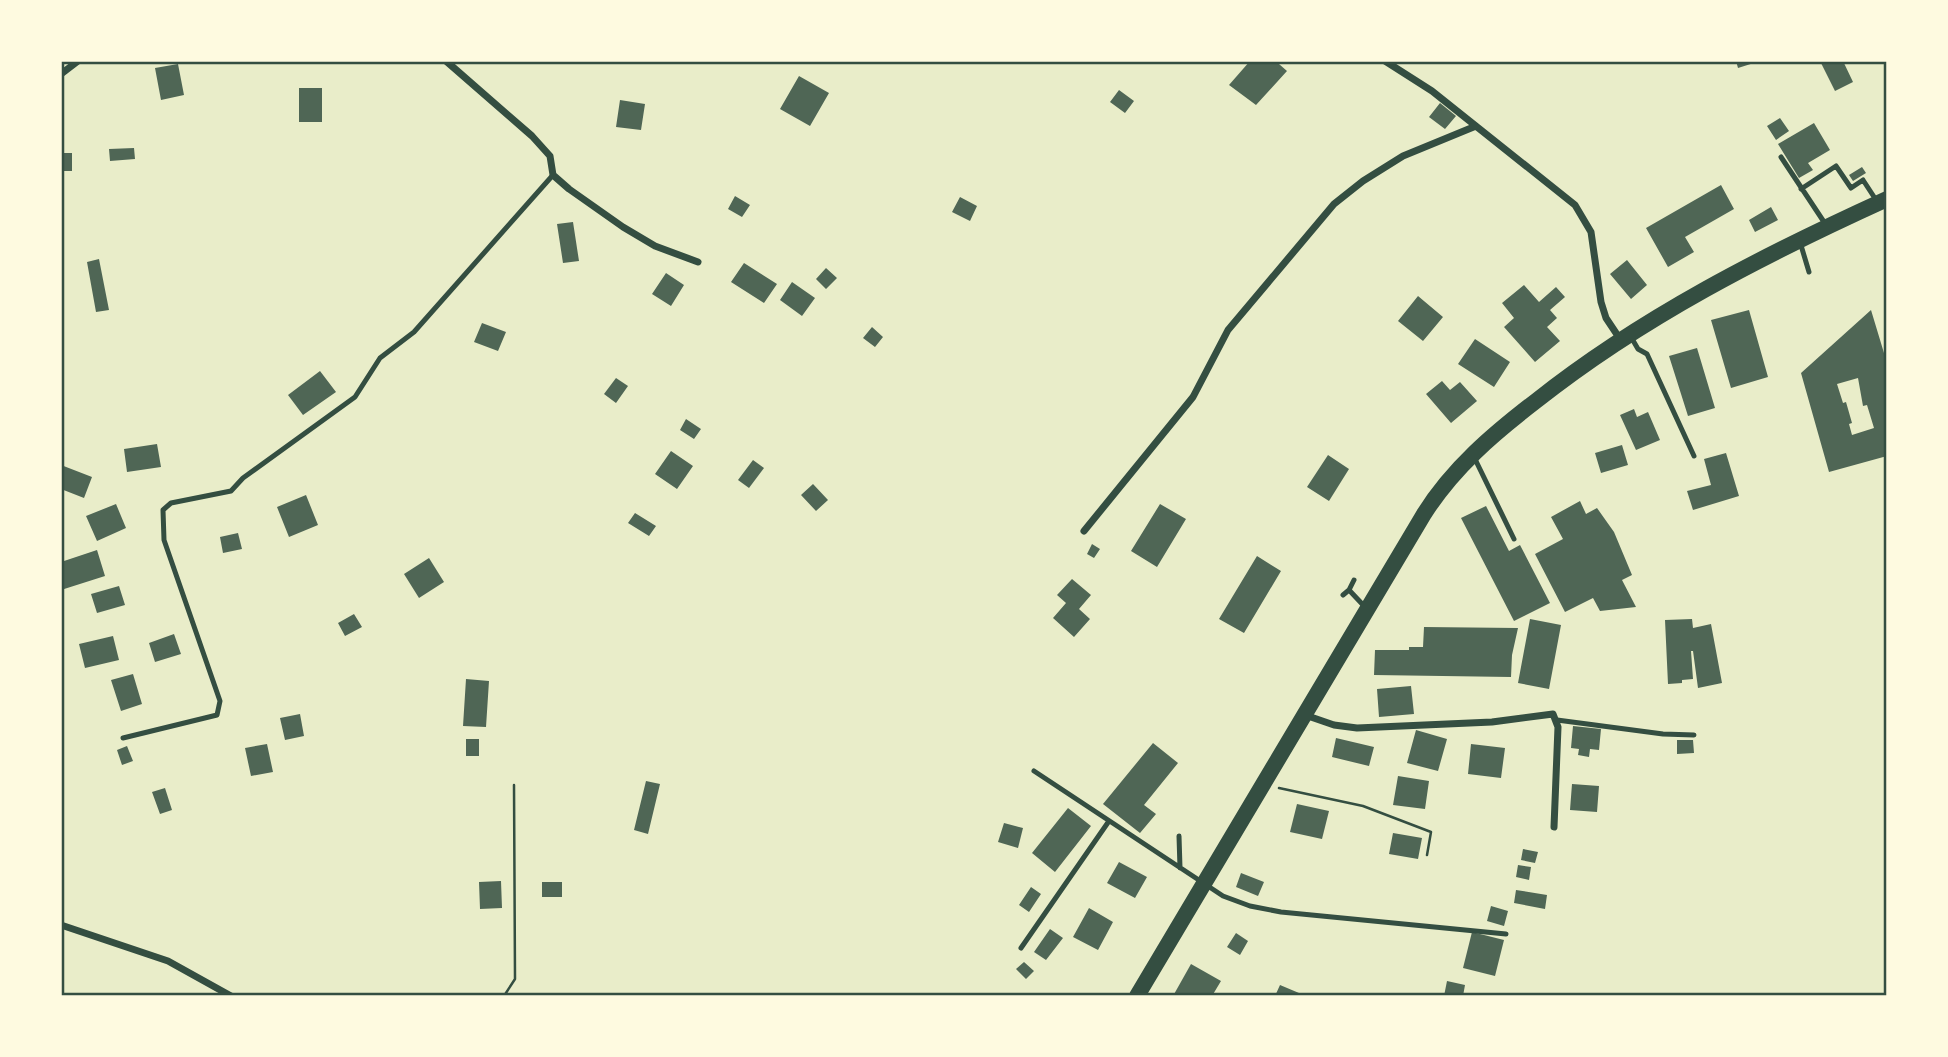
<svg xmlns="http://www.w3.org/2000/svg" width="1948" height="1057" font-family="'Source Sans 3',sans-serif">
<rect width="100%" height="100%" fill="#e9edc9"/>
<path fill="#4f6655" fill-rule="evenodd" d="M1250 61H1291L1279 64 1287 71 1256 105 1229 85Z
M1736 61H1757V62L1738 68Z
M1820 61H1843L1853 82 1835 91Z
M178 64 184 95 161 100 155 68Z
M799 76 829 93 810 126 780 109Z
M299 88H322V122H299Z
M1119 90 1134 101 1125 113 1110 102Z
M620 100 645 104 641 130 616 127Z
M1440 103 1456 116 1445 129 1429 117Z
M1780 118 1789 131 1776 140 1767 126Z
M1814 123 1830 150 1808 163 1813 170 1799 178 1778 144Z
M134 148 135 159 110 161 109 149Z
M61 153H72V171H61Z
M1862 167 1866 173 1853 181 1849 175Z
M1721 185 1734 209 1685 237 1694 252 1668 267 1646 228Z
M735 196 750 205 742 217 728 209Z
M960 197 977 206 970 221 952 212Z
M1771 207 1778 220 1755 232 1749 220Z
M573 222 579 261 563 263 557 224Z
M99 259 109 310 96 312 87 262Z
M1627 260 1647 285 1631 299 1610 274Z
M744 263 777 284 764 303 731 282Z
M826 268 837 278 826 289 816 279Z
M666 273 684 285 671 306 652 294Z
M792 282 815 298 802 316 780 300Z
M1524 285 1539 302 1556 287 1565 297 1550 310 1557 318 1547 327 1560 341 1535 362 1504 327 1514 318 1502 303Z
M1418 296 1443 317 1423 341 1398 321Z
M1749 310 1768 377 1731 388 1711 320Z
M1871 310 1887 363V456L1829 472 1801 373ZM1858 378 1863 406 1867 405 1874 428 1852 435 1849 424 1852 423 1846 402 1843 403 1837 384Z
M482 323 506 332 498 351 474 342Z
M872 327 883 337 875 347 863 338Z
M1475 339 1510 362 1494 387 1458 364Z
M1697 348 1715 408 1688 416 1669 356Z
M320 371 336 392 303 415 288 395Z
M616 378 628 386 616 403 604 394Z
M1442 381 1450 390 1460 382 1477 401 1451 423 1426 394Z
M1634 409 1637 417 1648 412 1660 440 1636 450 1620 415Z
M686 419 701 429 694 439 680 430Z
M157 444 161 467 127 472 124 449Z
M1622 445 1628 465 1601 473 1595 453Z
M671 451 693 466 677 489 655 474Z
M1726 453 1739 496 1693 510 1687 491 1711 485 1704 459Z
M1328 455 1349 469 1329 501 1307 487Z
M753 460 764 468 749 488 738 480Z
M61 465 92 477 84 498 61 489Z
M813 484 828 500 816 511 801 495Z
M306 495 318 525 289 537 277 507Z
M1580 501 1586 514 1597 508 1614 532 1632 575 1622 580 1636 607 1600 611 1593 598 1565 612 1535 554 1563 539 1551 517Z
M116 504 126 528 97 541 86 516Z
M1160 504 1186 519 1157 567 1131 551Z
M1486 506 1509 551 1520 545 1550 603 1514 621 1461 518Z
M635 513 656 526 649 536 628 523Z
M238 533 242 549 223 553 220 537Z
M1092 544 1100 549 1094 558 1087 554Z
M97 550 105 576 61 590V562Z
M1257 556 1281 571 1244 633 1219 619Z
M429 558 444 582 419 598 404 574Z
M1072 579 1091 595 1079 609 1090 619 1074 637 1053 618 1066 603 1057 595Z
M119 586 125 605 97 613 91 594Z
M354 614 362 627 345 636 338 623Z
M1530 619 1561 625 1549 689 1518 683Z
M1692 619 1693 628 1711 624 1722 683 1698 688 1693 651H1691L1693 679 1682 680V683L1668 684 1665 620Z
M1424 627 1518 628 1512 655 1511 677 1374 675 1375 650H1409V647H1423Z
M174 634 181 654 155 662 149 643Z
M113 636 119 660 85 668 79 644Z
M133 674 142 704 121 711 111 680Z
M466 679 489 681 486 727 463 726Z
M1411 686 1414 714 1379 717 1377 689Z
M300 714 304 736 285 740 280 718Z
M1573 726 1601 729 1599 750 1590 749 1589 757 1578 755 1579 749 1571 748Z
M1416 730 1447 739 1438 771 1407 763Z
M1336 738 1374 747 1369 766 1332 757Z
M466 739H479V756H466Z
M1677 740H1693L1694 753 1677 754Z
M1153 743 1178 763 1144 805 1156 814 1140 833 1103 804Z
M267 744 273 772 251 776 245 748Z
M1471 744 1505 748 1501 778 1468 774Z
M127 746 133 761 122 765 117 750Z
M1398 776 1429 781 1425 809 1393 805Z
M646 781 660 784 648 834 634 830Z
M1572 784 1599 786 1597 812 1570 810Z
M165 788 172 810 160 814 152 792Z
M1297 804 1329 811 1322 839 1290 832Z
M1068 808 1091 826 1055 872 1032 853Z
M1004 823 1023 828 1018 848 998 842Z
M1393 833 1422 838 1418 859 1389 854Z
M1523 849 1538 852 1535 863 1521 860Z
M1119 862 1147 877 1135 898 1107 883Z
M1518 865 1531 867 1529 880 1516 877Z
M1241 873 1264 882 1258 896 1236 887Z
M501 881 502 908 480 909 479 882Z
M542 882H562V897H542Z
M1031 887 1041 894 1029 912 1019 905Z
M1516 890 1547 895 1545 909 1514 903Z
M1491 906 1508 911 1504 926 1487 921Z
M1089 908 1113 922 1098 950 1073 937Z
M1050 929 1063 938 1046 960 1034 952Z
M1472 932 1504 940 1495 976 1463 968Z
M1236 933 1248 941 1240 955 1227 947Z
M1024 962 1034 971 1026 979 1016 969Z
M1191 964 1221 981 1212 996H1173Z
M1447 981 1465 985 1463 996H1444Z
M1280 985 1299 993 1297 996H1275Z"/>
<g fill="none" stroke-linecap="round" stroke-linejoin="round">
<path stroke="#344e41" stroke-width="2.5" d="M1279 788 1363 806 1431 832 1427 855
M504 996 515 979 514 785"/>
<path stroke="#344e41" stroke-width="5" d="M1781 157 1826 225
M1801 189 1836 166 1851 188 1863 180 1878 203
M1800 242 1809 272
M1631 337 1638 349 1647 354 1694 456
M1474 457 1514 539
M1349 590 1354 580
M1343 595 1349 590 1365 607
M1557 720 1663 734 1694 735
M123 738 217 715 220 701 164 540 163 510 171 503 231 491 243 478 355 397 380 358 414 332 553 175
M1034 771 1223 896 1250 906 1281 912 1506 934
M1179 836 1180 868
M1021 948 1109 821"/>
<path stroke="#344e41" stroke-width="7" d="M446 61 532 136 550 156 553 175 569 189 623 227 655 246 698 262
M1385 61 1432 91 1575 205 1591 232 1601 302 1606 318 1620 339
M61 74 78 61
M1084 531 1193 397 1228 330 1334 204 1363 181 1403 156 1476 126
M1305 715 1334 725 1357 728 1492 722 1553 714 1558 727 1554 827
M61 925 168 961 231 996"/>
<path stroke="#344e41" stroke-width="16" d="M1137 996 1424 514C1453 468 1493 434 1536 401 1642 317 1764 255 1887 199"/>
</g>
<rect width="1948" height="1057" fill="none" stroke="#fefae0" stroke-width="126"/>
<rect x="63" y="63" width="1822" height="931" fill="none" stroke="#344e41" stroke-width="2.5"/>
</svg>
